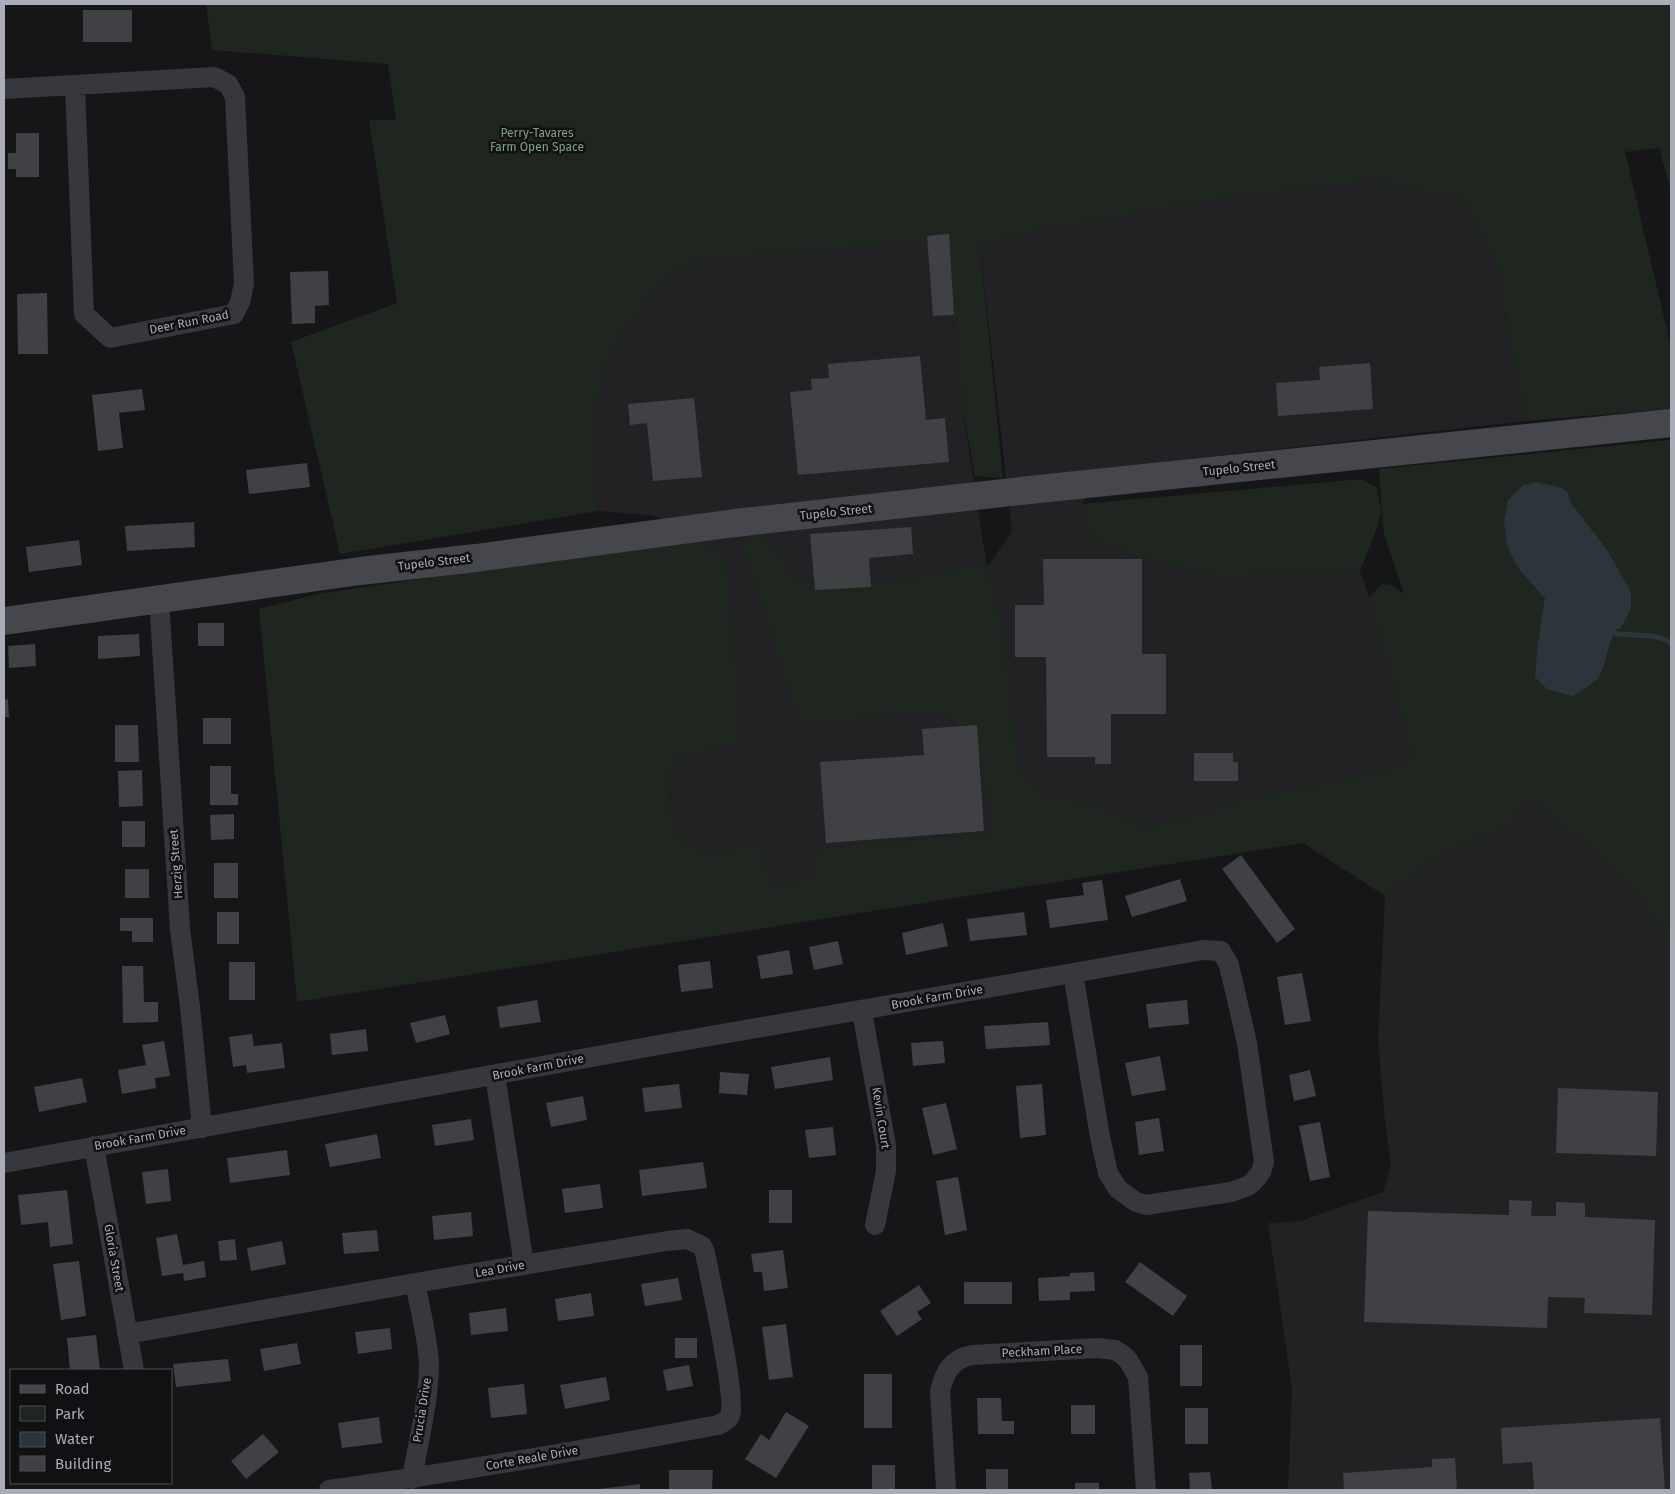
<svg xmlns="http://www.w3.org/2000/svg" width="1675" height="1494" font-family="'Fira Sans',sans-serif">
<rect width="100%" height="100%" fill="#161618"/>
<path fill="#222225" d="M1362 174 1393 186 1458 199 1469 211 1494 258 1525 421 1111 468 1081 504 1091 539 1139 558 1220 577 1360 571 1369 597 1411 757 1381 771 1238 801 1148 828 1107 808 1043 794 1019 771 1004 636 864 587 830 588 796 578 777 550 800 725 838 724 889 714 940 712 966 730 991 801 992 832 825 848 815 874 773 888 756 838 743 847 708 854 680 837 670 806 668 773 675 759 689 540 656 516 599 511 593 444 601 381 614 347 665 277 709 256 743 257 945 240 962 405 987 567 1012 532 980 247 1028 233Z
M1535 803 1626 880 1671 943V1490H1288L1292 1389 1268 1223 1301 1221 1383 1192 1391 1166 1384 1113 1378 1039 1385 896 1436 859 1513 823 1525 805Z"/>
<path fill="#1e261f" d="M206 4H1671V192L1659 148 1625 152 1671 347V409L1525 421 1494 258 1469 211 1458 199 1393 186 1379 180 1233 197 1028 233 980 247 1003 478 975 476 962 405 945 240 743 257H707L665 277 614 347 601 381 593 444 599 511 340 554 291 342 397 303 369 120H396L388 64 212 50Z
M1671 440V943L1626 880 1535 803 1525 805 1513 823 1436 859 1385 896 1303 843 297 1002 259 609 318 594 689 540 725 554 743 741 675 759 668 773 670 806 680 837 708 854 743 847 756 837 773 888 814 874 813 859 825 848 992 832 991 801 966 730 940 712 889 714 838 724 800 725 742 545 752 532 777 550 796 578 830 588 864 587 971 566 987 568 1004 636 1019 771 1043 794 1107 808 1148 828 1238 801 1381 771 1411 757 1369 597 1382 584 1393 586 1404 594 1384 534 1382 510 1374 536 1360 571 1220 577 1139 558 1091 539 1080 504 1362 479 1377 488 1379 501 1382 509 1379 469Z"/>
<path fill="#2c353c" d="M1536 482 1562 488 1568 493 1571 503 1607 550 1631 592V609L1620 629H1616C1608 642 1605 670 1598 678 1592 685 1581 691 1572 696L1547 689 1535 677 1537 651 1545 598 1522 573 1515 562 1507 545 1504 521 1508 500 1523 485Z"/>
<g fill="none" stroke-linecap="round" stroke-linejoin="round">
<path stroke="#2c353c" stroke-width="5" d="M1614 633C1634 637 1653 632 1671 643"/>
</g>
<path fill="#404145" d="M83 10H132V42H83Z
M16 133H39V177H16V169H8V153H16Z
M949 234 954 315 933 316 927 236Z
M328 271 329 305 315 306V323L292 324 290 272Z
M47 293 48 354H18L17 294Z
M920 356 926 420 945 418 949 462 798 475 790 392 812 390 811 379 829 378 828 364Z
M1370 363 1373 409 1278 416 1276 383 1320 380 1319 367Z
M142 389 145 410 119 413 123 448 98 451 92 395Z
M694 398 702 477 653 481 647 423 630 425 628 404Z
M307 463 310 487 249 494 246 470Z
M194 522 195 547 127 551 125 526Z
M911 527 913 554 869 558 871 587 815 590 810 534Z
M79 540 82 565 29 572 26 547Z
M1043 559H1142V654H1166V714H1111V764H1095V757H1047L1046 657H1015V605H1044Z
M198 623H224V646H198Z
M139 634 140 656 98 659V636Z
M35 644 36 666 9 668 8 646Z
M8 699 9 717H4V700Z
M203 718H231V744H203Z
M115 725H138L139 762H115Z
M977 725 984 831 826 843 820 762 924 755 922 729Z
M1194 753H1233V762H1238V781H1194Z
M210 766H231V794H238V805H210Z
M142 770 143 806 119 807 118 771Z
M234 814V839L211 840 210 815Z
M122 821H145V847H122Z
M1241 855 1295 929 1277 943 1222 869Z
M214 863H238V898H214Z
M125 869H149V898H125Z
M1180 879 1187 901 1132 917 1125 896Z
M1102 880 1108 920 1050 928 1046 900 1084 895 1082 883Z
M217 912H239V944H217Z
M1024 912 1027 935 970 941 967 919Z
M120 918H153V942H132V931H120Z
M943 923 948 946 906 955 902 933Z
M838 941 843 964 814 970 809 947Z
M789 950 793 974 761 979 757 956Z
M710 961 713 988 681 992 678 965Z
M229 962H255V1000H229Z
M122 966H143L144 1002H158V1022L123 1023Z
M1302 973 1311 1021 1285 1025 1277 977Z
M537 1000 541 1022 500 1028 497 1007Z
M1187 1000 1189 1024 1149 1028 1146 1004Z
M445 1015 450 1034 416 1043 410 1023Z
M1048 1022 1050 1045 986 1049 984 1026Z
M366 1029 368 1051 332 1055 330 1034Z
M252 1034 254 1046 282 1043 285 1068 247 1073 246 1065 233 1067 229 1037Z
M164 1041 170 1076 155 1078 156 1088 122 1094 118 1070 146 1065 142 1045Z
M943 1041 945 1063 913 1066 911 1043Z
M1160 1056 1166 1090 1132 1096 1125 1063Z
M830 1057 833 1080 775 1089 771 1067Z
M1310 1070 1316 1096 1294 1101 1289 1075Z
M720 1072 749 1074 747 1095 719 1093Z
M82 1078 87 1102 39 1112 34 1087Z
M679 1084 682 1108 645 1112 642 1088Z
M1042 1084 1046 1135 1020 1138 1016 1086Z
M1558 1088 1658 1092 1656 1156 1556 1153Z
M583 1096 587 1120 551 1127 546 1103Z
M946 1103 957 1149 933 1155 922 1108Z
M1159 1118 1164 1151 1139 1155 1135 1122Z
M471 1119 474 1140 435 1146 432 1125Z
M1320 1122 1330 1177 1310 1181 1299 1126Z
M833 1127 836 1155 809 1158 805 1130Z
M377 1134 381 1158 330 1167 325 1144Z
M287 1150 290 1175 230 1183 227 1158Z
M703 1162 707 1188 642 1196 639 1170Z
M168 1169 171 1201 146 1204 142 1172Z
M958 1177 967 1230 945 1235 936 1181Z
M600 1184 603 1208 565 1213 562 1189Z
M67 1190 73 1244 50 1247 48 1222 21 1225 18 1195Z
M769 1190H792V1223H769Z
M1509 1200 1532 1201 1531 1216H1556V1202L1585 1203V1217L1655 1220 1652 1315 1584 1313 1585 1298 1548 1297 1547 1328 1364 1322 1368 1211 1509 1215Z
M471 1212 473 1236 434 1240 432 1216Z
M377 1230 379 1251 344 1254 342 1233Z
M177 1234 183 1265 204 1261 206 1277 184 1281 183 1273 162 1276 156 1238Z
M235 1239 237 1260 220 1261 218 1241Z
M282 1241 286 1264 251 1271 247 1248Z
M783 1250 788 1288 764 1291 762 1272H754L751 1254Z
M79 1261 86 1316 61 1320 53 1264Z
M1140 1262 1187 1296 1173 1316 1125 1282Z
M1094 1272 1095 1291 1070 1292V1300L1039 1301 1038 1278 1070 1276V1273Z
M678 1278 682 1300 645 1306 641 1284Z
M964 1282H1012V1304H964Z
M919 1285 931 1303 917 1312 922 1319 897 1336 880 1311Z
M591 1293 594 1316 558 1321 555 1299Z
M506 1308 508 1331 471 1335 469 1313Z
M786 1324 793 1377 769 1380 762 1327Z
M390 1328 392 1349 358 1354 355 1332Z
M96 1335 100 1370H70L67 1338Z
M675 1338H697V1358H675Z
M297 1343 301 1364 264 1371 260 1349Z
M1180 1345H1202V1386H1180Z
M228 1359 231 1381 176 1387 173 1364Z
M689 1365 693 1386 667 1391 663 1370Z
M864 1374H892V1428H864Z
M606 1377 610 1400 565 1409 560 1385Z
M524 1384 527 1414 491 1418 488 1388Z
M977 1398H1001L1002 1421H1014V1434H978Z
M1071 1405H1095V1434H1071Z
M1185 1408H1208V1444H1185Z
M786 1412 809 1426 776 1478 745 1459 761 1434 769 1440Z
M379 1417 382 1443 342 1448 338 1423Z
M1660 1418 1665 1490H1534L1532 1462 1503 1464 1501 1428Z
M263 1434 279 1452 246 1479 231 1461Z
M1455 1458 1457 1490H1344L1343 1473 1432 1467V1459Z
M872 1465H895V1490H872Z
M986 1469H1008V1490H986Z
M669 1470H713L712 1490H669Z
M1210 1472 1212 1490H1190L1189 1473Z
M1075 1483H1099V1490H1075Z
M640 1484V1490H599V1489Z"/>
<g fill="none" stroke-linecap="round" stroke-linejoin="round">
<path stroke="#37383d" stroke-width="20" d="M4 89 214 77 228 84 235 97 244 284 240 302 234 314 110 338 84 314 75 86
M159 599 180 929 190 1007 202 1128
M1203 950 1221 951 1229 965 1247 1043 1264 1162 1261 1172 1253 1182 1248 1186 1231 1192 1146 1205 1136 1202 1118 1189 1108 1173 1100 1137 1073 973Z
M862 1011 886 1146V1171L875 1225
M495 1075 524 1265
M94 1146 134 1370
M4 1163 653 1046 1073 973
M127 1334 415 1283 667 1241 687 1239 702 1246 705 1253C710 1279 737 1399 730 1416 728 1421 723 1422 718 1425 589 1449 459 1472 329 1490
M412 1479C418 1442 428 1405 429 1367 429 1343 420 1309 415 1283
M946 1490 940 1391C945 1372 951 1359 972 1355L1098 1348 1115 1350 1123 1355 1128 1360 1138 1377 1146 1490"/>
<path stroke="#45474d" stroke-width="28" d="M4 621 360 571 476 558 735 523 1020 491 1671 423"/>
</g>
<g text-anchor="middle" dominant-baseline="central" stroke-width="5" stroke-linejoin="round" paint-order="stroke">
<g font-size="12" fill="#7fa381" stroke="#111113">
<text x="537" y="133">Perry-Tavares<tspan x="537" dy="14">Farm Open Space</tspan></text>
</g>
<g font-size="12" fill="#a8adb8" stroke="#111113">
<text transform="translate(189 322) rotate(-11)">Deer Run Road</text>
<text transform="translate(1239 468) rotate(-6)">Tupelo Street</text>
<text transform="translate(836 512) rotate(-6)">Tupelo Street</text>
<text transform="translate(434 562) rotate(-7)">Tupelo Street</text>
<text transform="translate(176 864) rotate(-94)">Herzig Street</text>
<text transform="translate(937 997) rotate(-10)">Brook Farm Drive</text>
<text transform="translate(538 1067) rotate(-11)">Brook Farm Drive</text>
<text transform="translate(881 1118) rotate(81)">Kevin Court</text>
<text transform="translate(140 1138) rotate(-10)">Brook Farm Drive</text>
<text transform="translate(114 1258) rotate(80)">Gloria Street</text>
<text transform="translate(500 1269) rotate(-10)">Lea Drive</text>
<text transform="translate(1042 1351) rotate(-3)">Peckham Place</text>
<text transform="translate(422 1410) rotate(-81)">Prucia Drive</text>
<text transform="translate(532 1458) rotate(-10)">Corte Reale Drive</text>
</g>
</g>
<rect width="1675" height="1494" fill="none" stroke="#a8adb8" stroke-width="10"/>
<rect x="10" y="1369" width="162" height="115" fill="#111113" stroke="#4d4f55"/>
<rect x="20" y="1385" width="25" height="8" fill="#45474d" stroke="#4d4f55"/>
<text x="55" y="1394" font-size="15" fill="#a8adb8">Road</text>
<rect x="20" y="1406" width="25" height="15" fill="#1e261f" stroke="#4d4f55"/>
<text x="55" y="1419" font-size="15" fill="#a8adb8">Park</text>
<rect x="20" y="1432" width="25" height="15" fill="#2c353c" stroke="#4d4f55"/>
<text x="55" y="1444" font-size="15" fill="#a8adb8">Water</text>
<rect x="20" y="1456" width="25" height="15" fill="#404145" stroke="#4d4f55"/>
<text x="55" y="1469" font-size="15" fill="#a8adb8">Building</text>
</svg>
